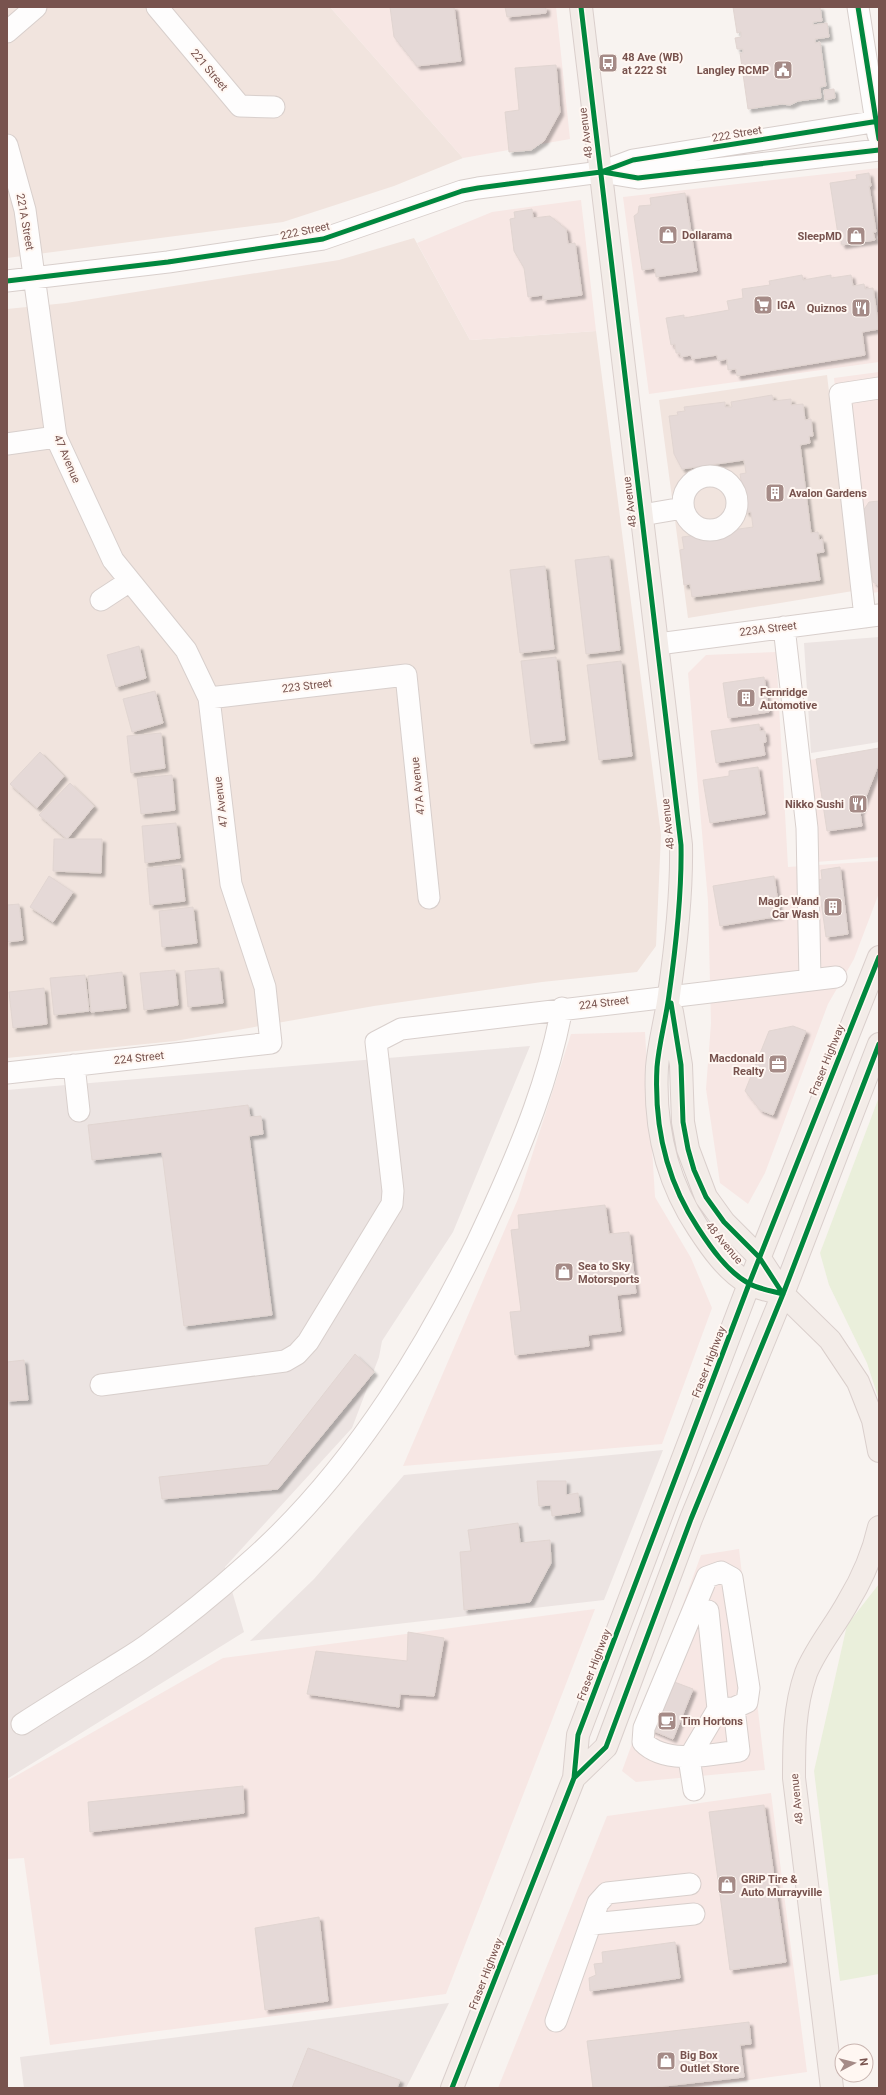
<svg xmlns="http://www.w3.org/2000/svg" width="886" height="2095" font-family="Roboto,sans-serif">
<defs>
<filter id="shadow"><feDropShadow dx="3.5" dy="3.5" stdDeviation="1" flood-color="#0004"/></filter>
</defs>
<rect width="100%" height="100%" fill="#f8f3f0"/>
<path fill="#f1e4de" d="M7 7H330L463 158 394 186 283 222 7 258Z
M414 238 470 340 596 331 661 835 656 946 637 972 542 982 374 1006 175 1041 7 1058V309L66 303 339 260Z
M827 375 853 591 688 618 659 400Z"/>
<path fill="#f7e7e4" d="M330 7H556L570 139 463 158Z
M879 168V362L649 394 623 197Z
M581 200 596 331 470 340 417 243 492 212Z
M879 372V592L856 595 834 378Z
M776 652 788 867 879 861V893L854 959 828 1004 765 1173 748 1204 720 1183 706 1089 711 1023 708 901 688 673 706 655Z
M879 750V857L816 862 809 760Z
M645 1032 655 1197 691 1258 712 1308 662 1444 403 1466 518 1199 571 1034Z
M739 1549 765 1770 636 1782 622 1771 701 1555Z
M595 1609 446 1994 50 2045 24 1858 7 1859V1781L223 1658Z
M771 1793 807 2072 691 2088H498L607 1816Z"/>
<path fill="#ece4e2" d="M879 637V742L811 753 804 643Z
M530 1046 453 1232 382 1341 379 1357 352 1428 225 1567 244 1632 7 1779V1090Z
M663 1450 604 1600 250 1641 314 1579 404 1475Z
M449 2003 406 2088H24L20 2057Z"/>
<path fill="#eaefdb" d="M879 1097V1400L867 1363 829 1285 820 1253Z
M879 1584V1974L840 1981 814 1771 847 1625Z"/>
<path fill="#e5d9d7" stroke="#e1d5d1" filter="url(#shadow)" d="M390 7H454L461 61 417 66 394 37Z
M505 7H546V13L507 17Z
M733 7H820L822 21 813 22V25L827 23 829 37 815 39V43L820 42 826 86 820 87 821 98 798 101 790 105 782 104 748 109 740 53H743V49H737L735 38 741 37V32L737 33Z
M556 65 560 112 544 141 531 150 509 152 505 112 519 110 515 68Z
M834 89 835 98 825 100 824 90Z
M869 173 871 186H869L876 232H873L875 240 842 245 841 241H839L830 183 857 179 856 175Z
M685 193 697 271 656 277 655 268 642 270 634 216 638 213 639 206 651 205 650 198Z
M532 209 533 218 550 216 566 229 568 244 575 243 582 295 543 300V295L528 297 524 268 514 251 510 219 515 218 514 212Z
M802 275 803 280 831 275V278L851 275 853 286 864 284 865 289 873 288 879 329 862 332 865 355 737 376 736 369 728 370 727 359 718 361 717 355 692 359 691 355 681 357 680 353H676L675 344 671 345 666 318 684 315V318L729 310 727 301 743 298 742 289 770 285 769 281Z
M772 395 773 401 791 399V405L803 404 805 420 811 419 813 436H809L810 443 800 445 811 533 818 532 819 540 822 539 824 552 816 553 820 580 692 597 690 584 684 585 680 550 684 549 682 537 753 527 751 512H746L740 474 746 473 744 460 682 469 674 454 669 416 678 415 677 412 685 411 684 407 725 402V407H732L731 402Z
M879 501V586L873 582 863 511 869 502Z
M609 556 620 650 586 654 575 560Z
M545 566 554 649 520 653 510 570Z
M139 646 146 678 116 687 107 655Z
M556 657 565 740 531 744 521 661Z
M621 661 632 756 599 760 587 665Z
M764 677 769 712 728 718 723 683Z
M155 691 163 723 132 732 123 699Z
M759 724 760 731H765L766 742 763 743 765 755 716 763 711 731Z
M161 733 165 768 131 773 127 736Z
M879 748V763L860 812 862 826 827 831 816 759Z
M40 752 64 776 37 808 10 784Z
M758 767 765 814 710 823 703 780 729 776V771Z
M172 775 175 810 141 814 137 778Z
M70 783 94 806 67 839 39 815Z
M176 823 180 858 145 863 142 826Z
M54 839H102L101 873 53 871Z
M181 865 185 901 150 905 147 868Z
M840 867 848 934 826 937 818 880 822 879 821 870Z
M49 876 73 892 53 922 30 907Z
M774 876 780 916 720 926 713 886Z
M19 904 23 940 7 942V905Z
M193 907 197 943 162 947 159 911Z
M219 968 223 1003 188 1007 185 971Z
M175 970 178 1005 144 1010 140 973Z
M122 972 126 1008 91 1012 88 976Z
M85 975 89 1011 54 1015 50 978Z
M44 988 47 1024 13 1028 9 992Z
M793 1026 806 1031 773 1115 760 1110 745 1091 769 1031Z
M248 1105 250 1117 261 1116 263 1134 249 1136 272 1315 184 1326 162 1152 92 1160 88 1125Z
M605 1205 609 1234 629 1232 636 1293 617 1295 621 1331 588 1335 589 1346 515 1355 510 1312 521 1311 511 1230 519 1229 518 1215Z
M355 1354 374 1372 278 1489 162 1499 159 1477 268 1465Z
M24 1360 28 1400 7 1401V1362Z
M537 1481H566V1495L578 1493 580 1512 552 1516 551 1505 539 1506Z
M518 1523 520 1543 550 1540 551 1563 530 1602 464 1610 460 1552 471 1551 468 1530Z
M408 1632 444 1638 434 1696 400 1694 399 1707 307 1694 316 1651 407 1661Z
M669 1680 693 1689 673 1739 649 1729Z
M243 1786 244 1813 90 1832 88 1802Z
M764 1805 786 1962 730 1970 709 1812Z
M319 1917 328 2001 265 2010 255 1928Z
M675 1942 680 1978 590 1991 589 1978 596 1975 594 1964 603 1963 602 1952Z
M749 2022 751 2044 740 2045 744 2077 647 2088H593L587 2041Z
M308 2048 400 2080 397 2088H292Z"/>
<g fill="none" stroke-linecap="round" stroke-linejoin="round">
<g stroke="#d8cfcc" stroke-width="23">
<path id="minor" d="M157 7 240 106 274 107
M858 7 878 135
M7 32 36 7
M7 145 25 210 56 437 113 560 186 650 209 698 231 884 265 987 271 1043 7 1073
M601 172 638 178 879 150
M7 281 168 262 323 239 462 191 478 188 601 172 633 160 879 121
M7 444 56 437
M683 503a27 27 0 1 1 54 0a27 27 0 1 1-54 0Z
M642 515 683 508
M101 600 130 581
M865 617 840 394 879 388
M784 627 807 828 810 980
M658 644 879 615
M209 698 406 675 429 898
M74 1065 79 1111
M101 1385 285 1361 297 1354 308 1342 392 1204 393 1191 376 1042 401 1029 836 977
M708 1611 718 1709
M22 1724C50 1706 79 1688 108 1670 122 1661 138 1652 151 1642 183 1619 215 1593 245 1566 354 1472 436 1335 494 1206 523 1142 549 1078 562 1008
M694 1790 689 1758 718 1709 734 1708 747 1702 749 1688 732 1578 721 1572 707 1577 644 1728 643 1742C665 1765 710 1755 739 1751L734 1708
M592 1924 694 1914
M556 2021 598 1903 607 1893 690 1884"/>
</g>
<g stroke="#dacfcc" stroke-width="24">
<path id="major" d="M581 7 681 845C682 895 676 946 669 995 666 1019 659 1043 657 1067 654 1124 666 1180 698 1228 711 1248 727 1271 748 1283 758 1289 772 1291 783 1294
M672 1012 681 1065 683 1122 688 1149 706 1197 724 1222 759 1257 783 1294 830 1340 858 1382 873 1420 879 1451
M574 1778 606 1747 691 1519 783 1294 879 1044
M452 2088 574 1778 578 1735 749 1284 879 957
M832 2088 794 1778C794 1743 794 1707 806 1673 816 1648 835 1626 848 1602 862 1579 873 1554 879 1527"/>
</g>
<use href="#minor" stroke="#fefdfd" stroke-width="21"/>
<use href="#major" stroke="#f3ece8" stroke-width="22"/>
<g stroke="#fff7f2" stroke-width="8">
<path id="cycleway" d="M581 7 681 845C682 895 676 946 669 995 666 1019 659 1043 657 1067 654 1124 666 1180 698 1228 711 1248 727 1271 748 1283 758 1289 772 1291 783 1294
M858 7 879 139
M603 172 638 178 879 150
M7 281 168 262 323 239 462 191 478 188 601 172 633 160 879 121
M671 1003 681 1065 683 1122 688 1149 694 1170 706 1197 724 1222 759 1257 783 1294
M574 1778 606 1747 691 1519 783 1294 879 1044
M452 2088 574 1778 578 1735 749 1284 879 957"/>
</g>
<use href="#cycleway" stroke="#00873e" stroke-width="5"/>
</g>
<defs>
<g id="bus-square" transform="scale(1)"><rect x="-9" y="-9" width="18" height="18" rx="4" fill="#a58b87" stroke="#fff7f2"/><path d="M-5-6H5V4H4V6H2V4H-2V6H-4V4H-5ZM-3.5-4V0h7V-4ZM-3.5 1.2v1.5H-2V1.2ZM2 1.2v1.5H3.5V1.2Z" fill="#fff"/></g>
<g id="civic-square" transform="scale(1)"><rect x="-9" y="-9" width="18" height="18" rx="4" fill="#a58b87" stroke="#fff7f2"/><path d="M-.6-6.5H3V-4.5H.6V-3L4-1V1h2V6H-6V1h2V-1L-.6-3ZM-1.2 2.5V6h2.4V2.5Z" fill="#fff"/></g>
<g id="shop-square" transform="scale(1)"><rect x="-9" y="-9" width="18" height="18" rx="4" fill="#a58b87" stroke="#fff7f2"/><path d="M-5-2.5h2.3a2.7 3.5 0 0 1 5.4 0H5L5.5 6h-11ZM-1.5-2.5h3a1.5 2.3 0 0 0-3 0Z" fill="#fff"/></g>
<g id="supermarket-square" transform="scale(1)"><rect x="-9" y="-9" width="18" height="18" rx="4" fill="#a58b87" stroke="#fff7f2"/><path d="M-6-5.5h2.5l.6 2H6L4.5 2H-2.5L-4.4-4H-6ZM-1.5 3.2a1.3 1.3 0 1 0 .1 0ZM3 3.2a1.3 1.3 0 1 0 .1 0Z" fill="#fff"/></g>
<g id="restaurant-square" transform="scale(1)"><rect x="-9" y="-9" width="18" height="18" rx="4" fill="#a58b87" stroke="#fff7f2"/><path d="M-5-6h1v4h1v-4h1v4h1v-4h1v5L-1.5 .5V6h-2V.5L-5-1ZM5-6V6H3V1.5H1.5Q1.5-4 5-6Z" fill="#fff"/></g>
<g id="building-square" transform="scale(1)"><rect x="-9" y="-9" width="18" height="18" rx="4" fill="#a58b87" stroke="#fff7f2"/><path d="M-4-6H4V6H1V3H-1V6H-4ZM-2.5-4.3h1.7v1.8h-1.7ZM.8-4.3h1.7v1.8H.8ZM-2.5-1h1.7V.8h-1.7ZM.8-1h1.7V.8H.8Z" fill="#fff"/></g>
<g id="office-square" transform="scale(1)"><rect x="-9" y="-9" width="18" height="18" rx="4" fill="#a58b87" stroke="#fff7f2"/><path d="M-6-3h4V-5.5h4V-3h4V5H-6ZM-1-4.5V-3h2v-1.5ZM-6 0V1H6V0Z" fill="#fff"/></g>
<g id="cafe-square" transform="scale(1)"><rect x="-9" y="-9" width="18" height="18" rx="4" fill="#a58b87" stroke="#fff7f2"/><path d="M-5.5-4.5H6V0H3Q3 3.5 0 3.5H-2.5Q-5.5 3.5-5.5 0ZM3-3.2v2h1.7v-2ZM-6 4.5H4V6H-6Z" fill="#fff"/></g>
</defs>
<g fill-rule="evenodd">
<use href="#bus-square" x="608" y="63"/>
<use href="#civic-square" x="783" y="70"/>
<use href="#shop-square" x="668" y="235"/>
<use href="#shop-square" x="856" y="236"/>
<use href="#supermarket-square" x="763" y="305"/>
<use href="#restaurant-square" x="861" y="308"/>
<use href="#building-square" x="775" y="493"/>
<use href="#building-square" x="746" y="698"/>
<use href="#restaurant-square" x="858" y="804"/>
<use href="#building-square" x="833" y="907"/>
<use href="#office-square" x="778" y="1064"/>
<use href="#shop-square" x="564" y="1272"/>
<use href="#cafe-square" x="667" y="1721"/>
<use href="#shop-square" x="727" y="1885"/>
<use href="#shop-square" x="666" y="2061"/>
</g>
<g text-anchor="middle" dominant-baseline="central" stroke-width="4" stroke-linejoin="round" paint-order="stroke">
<g font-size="11" font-weight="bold" fill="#78534e" stroke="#fff7f2" text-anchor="start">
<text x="622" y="57">48 Ave (WB)<tspan x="622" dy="13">at 222 St</tspan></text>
<text x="769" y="70" text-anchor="end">Langley RCMP</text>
<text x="682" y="235">Dollarama</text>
<text x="842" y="236" text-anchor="end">SleepMD</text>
<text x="777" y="305">IGA</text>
<text x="847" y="308" text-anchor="end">Quiznos</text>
<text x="789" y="493">Avalon Gardens</text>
<text x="760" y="692">Fernridge<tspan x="760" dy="13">Automotive</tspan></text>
<text x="844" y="804" text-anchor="end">Nikko Sushi</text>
<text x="819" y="901" text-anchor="end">Magic Wand<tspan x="819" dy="13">Car Wash</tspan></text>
<text x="764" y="1058" text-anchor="end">Macdonald<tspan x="764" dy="13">Realty</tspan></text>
<text x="578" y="1266">Sea to Sky<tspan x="578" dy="13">Motorsports</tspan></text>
<text x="681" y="1721">Tim Hortons</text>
<text x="741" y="1879">GRiP Tire &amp;<tspan x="741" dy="13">Auto Murrayville</tspan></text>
<text x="680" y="2055">Big Box<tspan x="680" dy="13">Outlet Store</tspan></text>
</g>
<g font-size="11" fill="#78534e" stroke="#fff7f2">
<text transform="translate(209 70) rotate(50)">221 Street</text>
<text transform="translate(586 133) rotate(-97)">48 Avenue</text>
<text transform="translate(737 134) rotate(-10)">222 Street</text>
<text transform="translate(25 222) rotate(80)">221A Street</text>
<text transform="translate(305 231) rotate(-12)">222 Street</text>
<text transform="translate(67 459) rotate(67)">47 Avenue</text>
<text transform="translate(630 502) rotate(-97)">48 Avenue</text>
<text transform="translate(768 629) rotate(-7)">223A Street</text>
<text transform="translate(307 686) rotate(-7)">223 Street</text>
<text transform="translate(418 786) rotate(-96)">47A Avenue</text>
<text transform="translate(221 802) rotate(-97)">47 Avenue</text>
<text transform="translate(668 824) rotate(-96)">48 Avenue</text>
<text transform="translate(604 1003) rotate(-7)">224 Street</text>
<text transform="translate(139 1058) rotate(-6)">224 Street</text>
<text transform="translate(827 1060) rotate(-68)">Fraser Highway</text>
<text transform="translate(724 1243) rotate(50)">48 Avenue</text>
<text transform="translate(709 1362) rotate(-69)">Fraser Highway</text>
<text transform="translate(594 1665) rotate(-69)">Fraser Highway</text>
<text transform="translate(797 1799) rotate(-96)">48 Avenue</text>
<text transform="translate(486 1974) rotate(-69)">Fraser Highway</text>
</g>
</g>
<rect width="886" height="2095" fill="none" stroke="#78534e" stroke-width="16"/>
<g transform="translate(854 2063) rotate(83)"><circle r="19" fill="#fff7f2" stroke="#c9b5b0"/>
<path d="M0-3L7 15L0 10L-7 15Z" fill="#a58b87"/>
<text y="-6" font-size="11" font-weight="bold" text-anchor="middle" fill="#78534e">N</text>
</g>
</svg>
